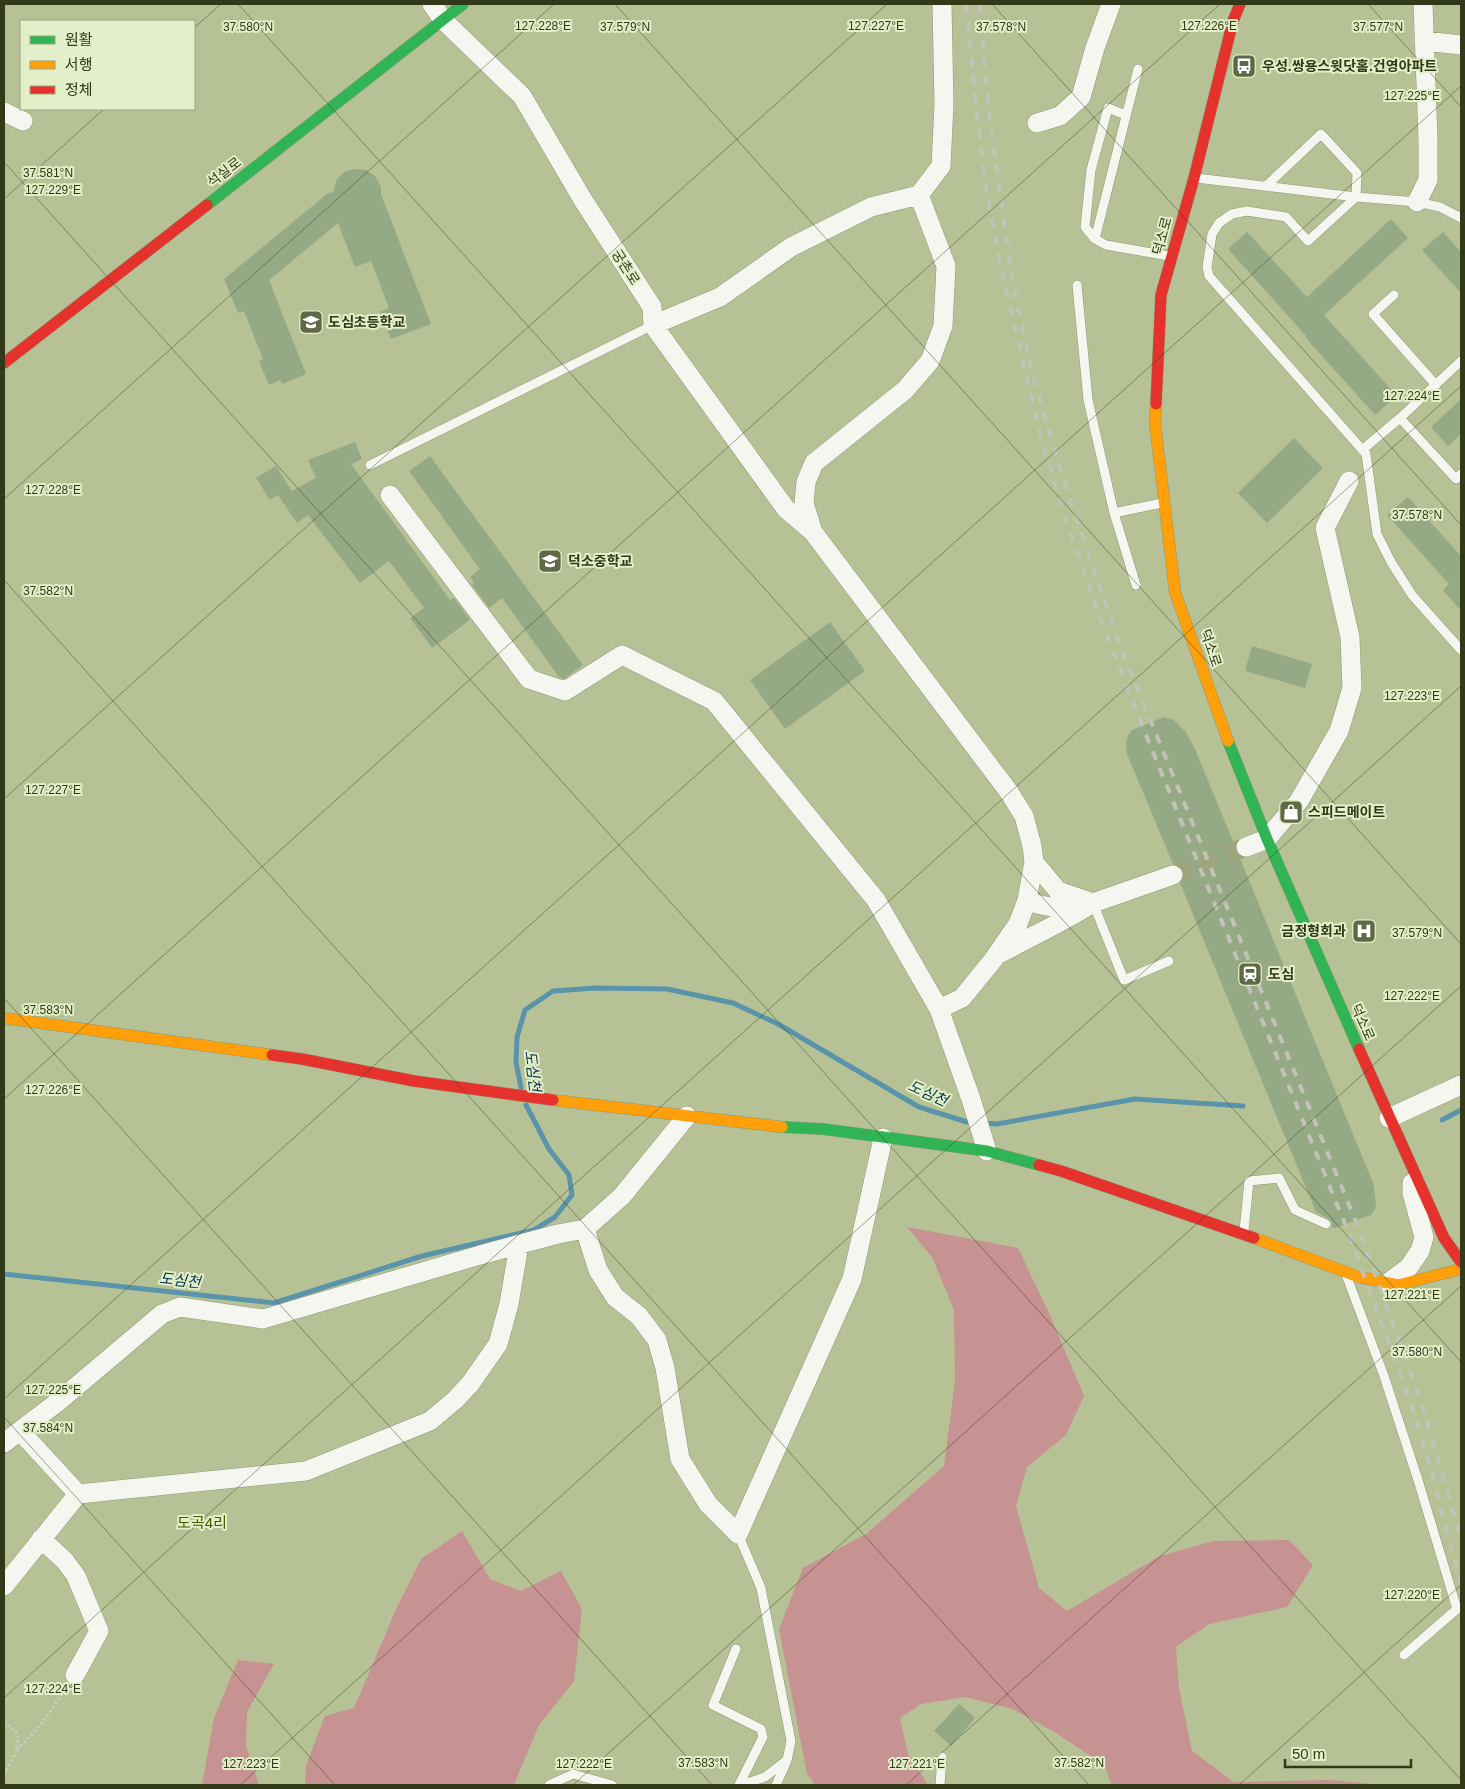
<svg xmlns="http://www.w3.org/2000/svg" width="1465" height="1789" font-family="Arial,'Noto Sans KR',sans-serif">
<rect width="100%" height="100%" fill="#b6c296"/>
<path fill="#c69292" d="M907 1227 1018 1248 1049 1313 1084 1396 1066 1435 1027 1467 1016 1506 1039 1588 1067 1611 1160 1556 1214 1541 1289 1540 1313 1565 1287 1607 1209 1624 1176 1647 1179 1688 1192 1751 1234 1782 1330 1780 1384 1785H1112L1104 1765 1056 1733 1013 1709 965 1697 921 1704 900 1718 908 1754 928 1785H815L807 1774 779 1629 803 1568 866 1534 944 1466 955 1382 954 1310 932 1257Z
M462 1531 490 1579 521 1591 561 1571 582 1609 574 1681 539 1725 514 1785H305L306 1765 325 1716 354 1708 397 1607 421 1559Z
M238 1660 274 1664 247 1712 246 1746 259 1785H202L214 1718Z"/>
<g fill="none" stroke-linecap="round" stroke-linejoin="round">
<path stroke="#5a94aa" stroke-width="5" d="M521 1088 516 1062 517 1037 525 1010 553 991 596 988 667 989 733 1003 778 1024 919 1107 967 1122H975
M1442 1120 1461 1110
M984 1123 997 1124 1135 1099 1243 1106
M4 1274 274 1303 422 1256 534 1230 555 1217 572 1195 569 1175 549 1149 526 1105"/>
</g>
<path fill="#96a985" d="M355 169 366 170 375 176 381 187V194L431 324 391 339 380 312 389 308 371 261 355 267 338 223 269 280 306 374 282 384 280 380 269 385 259 361 263 359 244 311 238 313 224 279 327 194 334 191 336 181 344 172Z
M1391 219 1408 238 1324 315 1397 396 1375 415 1305 337 1306 336 1228 249 1247 232 1307 297Z
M1443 232 1461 252V293L1422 250Z
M1461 399V434L1448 446 1431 427Z
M1294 438 1323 468 1267 523 1238 493Z
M355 442 362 459 351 464 450 600 454 598 470 620 432 648 410 618 424 608 389 561 360 583 308 515 297 523 278 495 270 500 256 478 276 466 292 491 316 478 308 460Z
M430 456 583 665 564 679 559 677 502 598 489 608 472 585 474 583 470 577 480 569 409 471Z
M1408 497 1461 556V611L1443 590 1449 584 1387 515Z
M830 622 865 671 785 729 750 680Z
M1252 646 1312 664 1305 688 1245 671Z
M1164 717 1174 720 1186 732 1195 749 1235 846 1236 851 1239 856 1373 1183 1376 1203 1375 1209 1371 1215 1335 1228 1332 1227V1223L1329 1219 1316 1212 1180 883 1184 878 1183 871 1180 866 1173 864 1127 754 1126 744 1128 735 1132 730Z
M959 1704 975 1718 951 1746 934 1731Z"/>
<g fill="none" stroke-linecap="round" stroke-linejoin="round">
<path stroke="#9ca77d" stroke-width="19" stroke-dasharray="19 9" stroke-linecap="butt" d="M1173 875 1246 847"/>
<g stroke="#8f9876" stroke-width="10">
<path id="lane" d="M1138 69 1095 239 1106 245 1169 256
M1196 178 1356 197 1417 202 1440 207 1461 218
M1266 186 1321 134 1357 173 1356 197 1308 241 1286 217 1247 211 1232 214 1219 223 1212 234 1207 267 1209 276 1366 454 1377 534 1391 562 1412 595 1461 650
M1095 239 1085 227 1091 170 1108 108 1126 115
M1077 285 1088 400 1114 513 1162 503
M1394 295 1373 314 1436 385
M1400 418 1461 361
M1362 450 1400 418 1456 479 1461 474
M370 465 653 325
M1114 513 1136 585
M1093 903 1124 980 1169 961
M1244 1231 1249 1181 1279 1178 1295 1210 1326 1224
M1347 1277 1384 1376 1418 1480 1457 1609 1404 1655
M738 1534 761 1588 791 1741 787 1760 765 1777 741 1785
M736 1649 713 1705 761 1729 763 1737 739 1785
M549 1785 573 1774 612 1785
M776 1785 786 1763
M940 1785 942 1757"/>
</g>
<g stroke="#8f9876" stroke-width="20">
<path id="street" d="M432 4 443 20 522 96 583 200 652 307 653 325 786 509 813 532
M1424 41 1461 45
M4 112 23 121
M1037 123 1060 116 1081 97 1095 48 1111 4
M919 195 946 266 943 326 930 361 905 390 814 463 806 482 804 503 813 532 1009 792 1024 816 1032 846 1034 862 1027 900 1018 924 993 960 962 998 939 1009
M1417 202 1428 180V139L1423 4
M653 325 720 297 791 247 871 207 919 195 941 166 944 104 942 4
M390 495 529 679 565 691 622 655 714 701 876 900 939 1009 971 1099 987 1151
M1246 847 1267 839 1299 801 1339 731 1352 688 1350 637 1325 528 1349 481
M1034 862 1058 891 1093 903 1173 875
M1027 900C1046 909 1062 908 1081 905
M1001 953C1032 936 1063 922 1093 903
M1389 1118 1461 1085
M585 1229 598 1270 615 1297 639 1316 657 1340 665 1368 680 1459 708 1504 738 1534 852 1279 883 1138
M1388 1283 1409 1267 1420 1251 1424 1237 1412 1193V1183
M20 1431 78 1494 306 1471 430 1421 455 1400 470 1384 498 1344 509 1304 519 1245
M4 1443 59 1401 162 1314 180 1307 263 1319 480 1255 558 1234 585 1229 622 1196 687 1116
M41 1539 65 1561 76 1576 99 1631 75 1675
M4 1586 78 1494"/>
</g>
<g stroke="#8f9876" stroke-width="12">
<path id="fast" d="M207 205 463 4
M1228 741 1267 839 1359 1049
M782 1127 823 1129 987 1151 1039 1165"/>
</g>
<g stroke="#8f9876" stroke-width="12">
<path id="slow" d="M1156 404 1155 423 1175 592 1228 741
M4 1018 272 1055
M553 1100 782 1127
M1254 1238 1359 1277 1398 1285 1461 1269"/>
</g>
<g stroke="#8f9876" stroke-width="12">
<path id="jam" d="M4 363 207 205
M1156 404 1161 295 1194 178 1233 21 1240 4
M1359 1049 1444 1238 1461 1262
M272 1055 302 1059 414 1081 553 1100
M1039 1165 1061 1171 1254 1238"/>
</g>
<path stroke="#c9cdbf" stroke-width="3" stroke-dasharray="2.5 2.5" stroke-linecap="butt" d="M4 1724 6 1723 18 1734 17 1750 4 1775
M17 1750 43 1722 66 1688"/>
<use href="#lane" stroke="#f4f6ef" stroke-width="9"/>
<use href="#street" stroke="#f4f6ef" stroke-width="19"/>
<use href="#fast" stroke="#30b455" stroke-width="11"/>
<use href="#slow" stroke="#ff9f0a" stroke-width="11"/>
<use href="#jam" stroke="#e5322d" stroke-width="11"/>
<path stroke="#c0c3b6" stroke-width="4" stroke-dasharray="9 9" stroke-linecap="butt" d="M966 4 975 99 985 181 1000 264 1038 426 1064 514 1100 618 1142 725 1347 1229 1412 1407 1432 1473 1461 1587
M979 4 990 120 1013 284 1032 373 1067 491 1122 651 1356 1222 1422 1404 1461 1539"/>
</g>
<path fill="none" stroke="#323919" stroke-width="1" stroke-opacity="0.45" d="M238 4 1461 1362M615 4 1461 944M992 4 1461 525M1368 4 1461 107M194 28 221 4M4 162 1461 1780M4 199 104 109M4 499 554 4M4 580 1089 1785M4 799 887 4M4 998 712 1785M4 1099 1220 4M4 1399 1461 86M4 1417 335 1785M4 1698 1461 386M240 1785 1461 686M573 1785 1461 986M906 1785 1461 1286M1239 1785 1461 1585"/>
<defs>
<g id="bus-square" transform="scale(1.25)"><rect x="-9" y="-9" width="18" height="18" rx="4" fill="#606945" stroke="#e3efc8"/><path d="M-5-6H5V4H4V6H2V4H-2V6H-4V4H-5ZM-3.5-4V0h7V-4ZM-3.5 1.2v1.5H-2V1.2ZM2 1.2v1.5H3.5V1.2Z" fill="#fff"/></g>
<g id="school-square" transform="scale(1.25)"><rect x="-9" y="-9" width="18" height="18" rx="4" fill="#606945" stroke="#e3efc8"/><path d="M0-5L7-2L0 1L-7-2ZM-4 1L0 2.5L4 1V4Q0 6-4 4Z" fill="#fff"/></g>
<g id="shop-square" transform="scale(1.25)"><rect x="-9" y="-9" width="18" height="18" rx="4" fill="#606945" stroke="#e3efc8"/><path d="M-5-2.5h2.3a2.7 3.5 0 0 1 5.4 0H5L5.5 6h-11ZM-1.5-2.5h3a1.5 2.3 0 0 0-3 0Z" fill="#fff"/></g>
<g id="hospital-square" transform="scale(1.25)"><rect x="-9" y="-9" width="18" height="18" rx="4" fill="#606945" stroke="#e3efc8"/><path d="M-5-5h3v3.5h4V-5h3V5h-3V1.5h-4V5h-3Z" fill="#fff"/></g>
<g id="station-square" transform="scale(1.25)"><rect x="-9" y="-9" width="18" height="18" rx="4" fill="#606945" stroke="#e3efc8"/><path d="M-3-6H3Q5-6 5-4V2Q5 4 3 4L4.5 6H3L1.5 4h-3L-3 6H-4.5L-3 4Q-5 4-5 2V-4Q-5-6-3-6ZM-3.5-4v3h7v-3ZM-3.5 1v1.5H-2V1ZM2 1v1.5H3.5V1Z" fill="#fff"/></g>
</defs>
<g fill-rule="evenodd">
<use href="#bus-square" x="1244" y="66"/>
<use href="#school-square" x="311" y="322"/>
<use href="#school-square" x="550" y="561"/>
<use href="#shop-square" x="1291" y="812"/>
<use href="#hospital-square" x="1364" y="931"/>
<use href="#station-square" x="1250" y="974"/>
</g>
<g text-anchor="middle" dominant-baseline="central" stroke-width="4" stroke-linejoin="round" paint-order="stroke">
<g font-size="14" font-weight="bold" fill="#323919" stroke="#e3efc8" text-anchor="start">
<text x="1262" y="66">우성.쌍용스윗닷홈.건영아파트</text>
<text x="328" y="322">도심초등학교</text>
<text x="568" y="561">덕소중학교</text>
<text x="1308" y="812">스피드메이트</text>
<text x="1346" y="931" text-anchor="end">금정형회과</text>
<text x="1268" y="974">도심</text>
</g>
<g font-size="14" fill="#323919" stroke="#e3efc8">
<text transform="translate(224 172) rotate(-38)">석실로</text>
<text transform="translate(1162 236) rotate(-75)">덕소로</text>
<text transform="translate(626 267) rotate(57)">궁촌로</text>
<text transform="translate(1211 648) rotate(71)">덕소로</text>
<text transform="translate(1363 1022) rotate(66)">덕소로</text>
</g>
<g font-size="15" font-style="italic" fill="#05334d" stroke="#e3efc8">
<text transform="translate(533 1071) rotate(83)">도심천</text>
<text transform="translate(928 1093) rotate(24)">도심천</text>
<text transform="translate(180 1280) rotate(6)">도심천</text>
</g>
<g font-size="15" fill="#4a5901" stroke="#e3efc8">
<text x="202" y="1522">도곡4리</text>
</g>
</g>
<g font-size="12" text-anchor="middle" fill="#323919" stroke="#e3efc8" stroke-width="4" stroke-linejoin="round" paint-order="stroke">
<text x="543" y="30">127.228°E</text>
<text x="876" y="30">127.227°E</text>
<text x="1209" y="30">127.226°E</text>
<text x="248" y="31">37.580°N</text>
<text x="625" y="31">37.579°N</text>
<text x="1001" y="31">37.578°N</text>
<text x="1378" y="31">37.577°N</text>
<text x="1412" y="100">127.225°E</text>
<text x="48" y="177">37.581°N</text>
<text x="53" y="194">127.229°E</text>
<text x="1412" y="400">127.224°E</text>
<text x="53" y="494">127.228°E</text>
<text x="1417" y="519">37.578°N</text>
<text x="48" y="595">37.582°N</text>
<text x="1412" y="700">127.223°E</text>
<text x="53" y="794">127.227°E</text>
<text x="1417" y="937">37.579°N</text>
<text x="1412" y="1000">127.222°E</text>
<text x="48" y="1014">37.583°N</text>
<text x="53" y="1094">127.226°E</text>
<text x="1412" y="1299">127.221°E</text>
<text x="1417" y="1356">37.580°N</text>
<text x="53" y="1394">127.225°E</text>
<text x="48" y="1432">37.584°N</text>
<text x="1412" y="1599">127.220°E</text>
<text x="53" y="1693">127.224°E</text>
<text x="703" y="1767">37.583°N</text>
<text x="1079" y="1767">37.582°N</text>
<text x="251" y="1768">127.223°E</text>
<text x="584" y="1768">127.222°E</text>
<text x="917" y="1768">127.221°E</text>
</g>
<rect width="1465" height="1789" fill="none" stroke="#323919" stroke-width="10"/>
<rect x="20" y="20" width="175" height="90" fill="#e3efc8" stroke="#9ca682"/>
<rect x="30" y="36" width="25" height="8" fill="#30b455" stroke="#9ca682"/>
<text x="65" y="45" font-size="15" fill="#323919">원활</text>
<rect x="30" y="61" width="25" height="8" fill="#ff9f0a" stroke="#9ca682"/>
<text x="65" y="70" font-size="15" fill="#323919">서행</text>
<rect x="30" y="86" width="25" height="8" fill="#e5322d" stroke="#9ca682"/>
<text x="65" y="95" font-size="15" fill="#323919">정체</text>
<path d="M1285 1759v8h126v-8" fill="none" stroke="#323919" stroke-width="2.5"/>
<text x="1292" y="1759" font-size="15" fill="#323919" stroke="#e3efc8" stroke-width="4" paint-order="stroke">50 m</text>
</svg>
